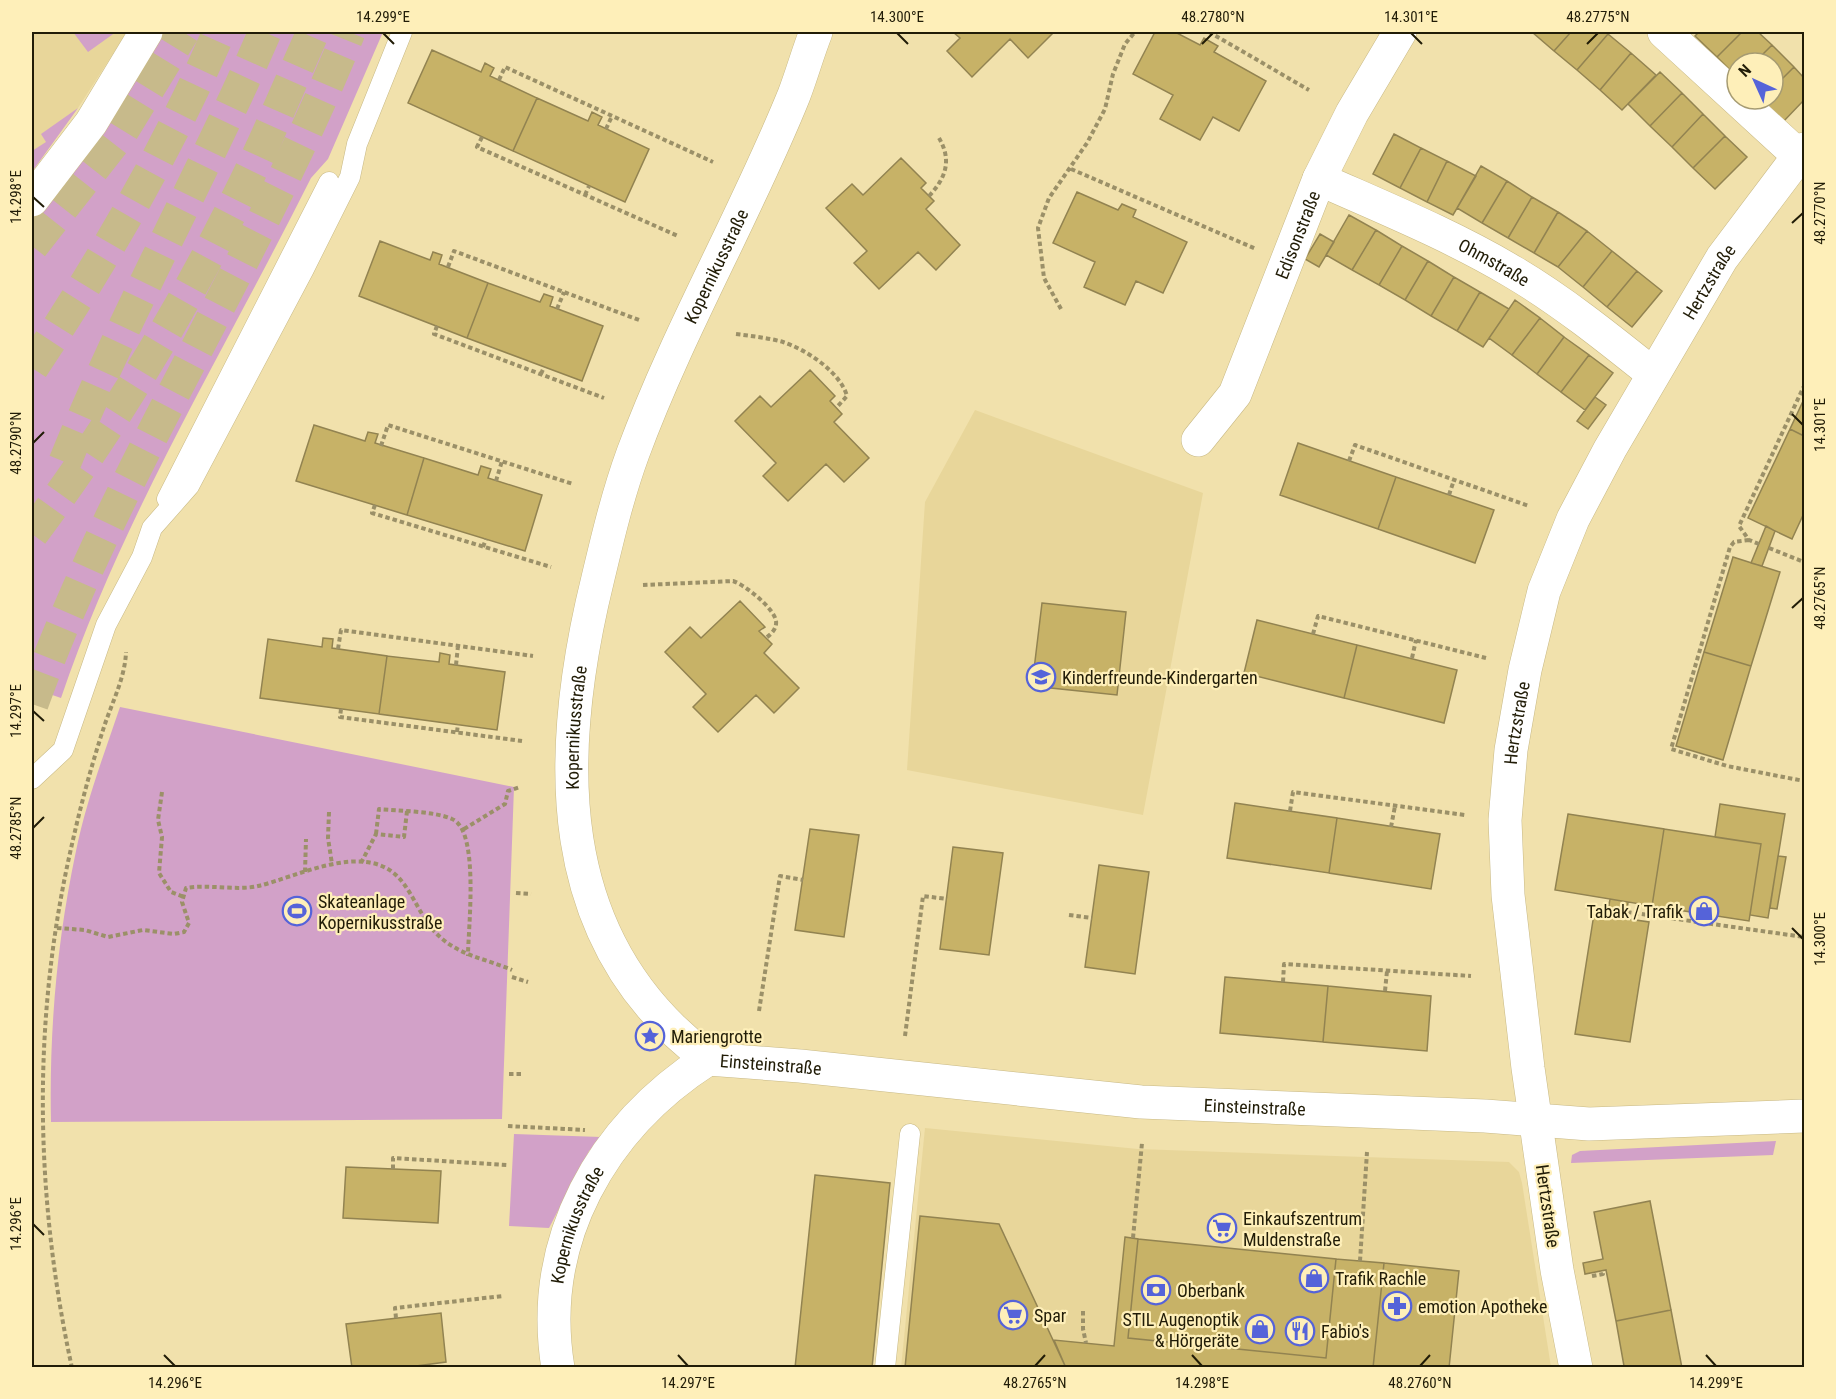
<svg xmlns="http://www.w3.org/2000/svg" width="1836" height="1399" font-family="'Roboto Condensed',sans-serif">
<rect width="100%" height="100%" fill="#f1e1ac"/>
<path fill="#e8d69a" d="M32 32H127L78 108 32 171Z
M975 410 1203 493 1143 815 907 770 925 502Z
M925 1128 1138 1149 1509 1162 1519 1172 1522 1183 1551 1367 901 1368Z"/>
<path fill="#d2a1c8" d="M73 32H116L88 52Z
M163 32H383L328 159 311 178C225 350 123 515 61 698L32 688V223L53 197Z
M78 108 34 169 32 171V151L46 142 41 134Z
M120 707 514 787 502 1119 51 1122C49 1032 57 940 76 851 86 802 104 754 120 707Z
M514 1134 601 1137 589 1151 549 1228 509 1226Z
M1776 1141 1773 1155 1571 1163 1572 1155 1580 1151Z"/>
<path fill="#c7b267" stroke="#928351" stroke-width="1.5" d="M953 32H1052L1053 33 1028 58 1010 39 972 77 947 51 960 38Z
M1155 32H1175L1200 45 1204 38 1218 46 1214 52 1266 81 1239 131 1213 117 1200 140 1160 119 1173 95 1133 74Z
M1532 32H1571L1554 51Z
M1571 32H1605L1608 34 1577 70 1554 51Z
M1699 32H1742L1717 57 1695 36Z
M1742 32H1758L1772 45 1754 63H1737V77L1717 57Z
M1608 34 1631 53 1600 90 1577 70Z
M1772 45 1794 67 1773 88V63H1754Z
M432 50 481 72 485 63 494 68 490 76 537 98 513 151 408 103Z
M1631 53 1656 75 1622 110 1600 90Z
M1794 67 1804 78V100L1783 122 1761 100 1773 99V88Z
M1660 72 1682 93 1650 126 1628 104Z
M1682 93 1703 114 1672 147 1650 126Z
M537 98 588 121 592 112 602 117 598 125 649 149 625 202 513 151Z
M1703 114 1725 136 1693 168 1672 147Z
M1394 134 1421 148 1400 188 1373 174Z
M1725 136 1747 157 1715 189 1693 168Z
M1421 148 1447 161 1427 202 1400 188Z
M901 158 926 183 921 188 934 201 926 209 960 245 936 270 918 252 879 289 854 263 867 251 826 208 852 184 863 195Z
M1447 161 1476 176 1453 215 1427 202Z
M1481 166 1507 181 1482 223 1457 208Z
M1507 181 1532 197 1508 238 1482 223Z
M1077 192 1118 210 1122 204 1136 210 1133 217 1187 242 1163 293 1136 281 1125 305 1084 287 1095 262 1053 243Z
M1532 197 1558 212 1534 253 1508 238Z
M1558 212 1587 231 1558 267 1534 253Z
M1349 215 1376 230 1352 270 1326 255Z
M1376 230 1402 246 1379 285 1352 270Z
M1587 231 1612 251 1583 287 1558 267Z
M1320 234 1334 242 1319 267 1305 259Z
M380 241 430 260 433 252 442 255 439 264 488 283 467 338 359 296Z
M1402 246 1428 261 1405 300 1379 285Z
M1612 251 1637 271 1607 307 1583 287Z
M1428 261 1454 277 1431 316 1405 300Z
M1637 271 1662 291 1632 327 1607 307Z
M1454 277 1480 292 1457 331 1431 316Z
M488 283 540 302 544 294 553 297 550 306 603 326 582 381 467 338Z
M1480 292 1509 309 1483 347 1457 331Z
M1515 300 1540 318 1512 355 1489 338Z
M1540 318 1564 337 1537 374 1512 355Z
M1564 337 1589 355 1561 392 1537 374Z
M1589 355 1613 373 1585 410 1561 392Z
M810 370 835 396 830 401 842 414 834 422 869 458 844 482 826 464 788 501 763 476 776 463 735 421 760 396 771 407Z
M1595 397 1606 405 1588 429 1577 421Z
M1804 399V436L1790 429Z
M314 425 365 441 368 432 378 434 375 443 424 458 407 515 296 481Z
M1790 429 1804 436V513L1792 539 1748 518Z
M1298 443 1396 477 1378 529 1280 495Z
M424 458 478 475 481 466 491 469 488 478 542 495 525 551 407 515Z
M1396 477 1494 510 1475 563 1378 529Z
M1766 526 1775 531 1762 566 1751 563Z
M1733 557 1780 572 1751 666 1704 652Z
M740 601 765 627 759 631 772 644 764 653 799 688 774 713 756 695 718 732 693 707 706 694 665 652 690 627 701 638Z
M1042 603 1126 612 1117 695 1032 686Z
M1257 620 1357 645 1344 698 1244 673Z
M323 638 333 639 332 648 387 656 379 714 260 698 268 639 322 647Z
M1357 645 1457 670 1444 723 1344 698Z
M1704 652 1751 666 1723 760 1676 746Z
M440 653 450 655 449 664 505 672 497 730 379 714 387 656 439 662Z
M1235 803 1337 818 1329 873 1227 858Z
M1720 804 1785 814 1768 918 1750 915 1761 844 1715 837Z
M1568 814 1664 829 1652 906 1555 890Z
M1337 818 1440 834 1431 889 1329 873Z
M810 829 859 835 844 937 795 930Z
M1664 829 1761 844 1749 921 1652 906Z
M953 847 1003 853 989 955 940 949Z
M1778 856 1786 857 1777 909 1770 908Z
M1099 865 1149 872 1135 974 1085 967Z
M1610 899 1628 902 1626 919 1607 916Z
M1594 914 1649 922 1630 1042 1575 1034Z
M1225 977 1328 986 1323 1042 1220 1033Z
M1328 986 1431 996 1427 1051 1323 1042Z
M346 1167 441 1171 438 1223 343 1218Z
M815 1175 890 1183 872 1368H795Z
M1650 1201 1671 1310 1616 1321 1606 1270 1585 1274 1583 1263 1603 1259 1594 1212Z
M920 1216 999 1224 1066 1368H905Z
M1125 1237 1138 1239 1128 1338 1326 1358 1336 1259 1384 1263 1373 1368H1066L1054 1340 1114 1346Z
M1138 1239 1336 1259 1326 1358 1128 1338Z
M1384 1263 1459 1271 1449 1368H1373Z
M1671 1310 1682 1368H1617L1624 1366 1616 1321Z
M441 1313 446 1362 401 1368H352L346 1324Z"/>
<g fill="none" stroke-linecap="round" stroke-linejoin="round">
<path stroke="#c7ba8b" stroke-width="33" stroke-dasharray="33 16" stroke-linecap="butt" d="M32 246 121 133 183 32
M32 368C103 261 168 149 219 32
M65 462C124 315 202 177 265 32
M32 534C114 424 186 304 246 181 270 132 291 81 313 32
M32 704C116 470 257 262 349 32"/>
<g stroke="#c8b985" stroke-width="21">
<path id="service" d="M167 499 329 182
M32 779 63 750 106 625 142 557 152 528 189 486 304 269 350 177 357 144 402 32
M885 1368 910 1134"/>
</g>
<g stroke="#c8b985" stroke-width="34">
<g id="minor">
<path d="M1664 32 1799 156"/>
<path id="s1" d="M1319 179C1384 208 1451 235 1513 272 1562 301 1608 338 1653 374"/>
<path d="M32 200 91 123 146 32"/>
<path id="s2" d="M1198 440 1235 394 1319 179 1352 113 1400 32"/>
<path id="s3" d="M708 1059C548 940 555 752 598 578 608 536 618 494 633 453 678 331 745 216 794 95 802 74 808 52 816 32"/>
<path id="s4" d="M708 1059 800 1066 1141 1102 1485 1116 1589 1124 1804 1116"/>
<path id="s5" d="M558 1368C537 1240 602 1127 708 1059"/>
<path id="s6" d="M1576 1368 1557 1270 1528 1068 1508 895 1505 820 1511 750 1525 670 1544 591 1573 519 1610 449 1722 258 1804 149"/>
</g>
</g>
<path stroke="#9b9068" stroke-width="4" stroke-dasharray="4.5 3" stroke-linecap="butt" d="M706 32H711
M1209 32 1309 90
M499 80 505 67 713 162
M606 129 612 116
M482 137 477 147 678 236
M1071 169 1256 249
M585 195 589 186
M929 196C946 178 952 160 939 138
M448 267 454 251 639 320
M557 309 564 292
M1061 309 1044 278 1038 228 1049 198 1087 143 1105 109 1113 74 1125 44 1135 32
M437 326 434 334 604 398
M736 334C752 336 769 338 783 342 807 350 840 372 847 396L836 408
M541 374 544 367
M381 446 388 425 573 484
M1349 461 1355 445 1529 506
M496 481 502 461
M1449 495 1454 480
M375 505 372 513 551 567
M1749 540 1734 542 1730 547 1671 749 1727 766 1804 781
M1759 544 1749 540 1739 526 1804 386
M483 547 486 539
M1769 548 1804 562
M643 585 733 581C745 585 774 608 776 621 777 629 771 634 766 638
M1313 634 1318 616 1486 658
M338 649 341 630 533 656
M1412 658 1416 640
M456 665 458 646
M341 709 340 717 522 741
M457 732 458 724
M162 792 158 820 162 837 159 873 171 892 184 897
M1290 811 1293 792 1465 815
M329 812 328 838 332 864
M1391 827 1395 806
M464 829 505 804 508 791 520 787
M376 834 379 809C399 811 434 811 452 819 480 830 468 929 468 956
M361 863 376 834 404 837 407 811
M305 872 306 839
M516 893 531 894
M1586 907 1608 910
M1627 912 1804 937
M1069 915 1092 918
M57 928 85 930 108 937 143 930 174 934 184 932 189 923 182 902 186 888C209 884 237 891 258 886 297 877 362 842 397 876 414 893 421 920 439 936 460 956 487 959 512 970
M512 977 528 982
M1283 982 1284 964 1471 976
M1385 991 1387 971
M759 1011 780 876 803 880
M905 1036 923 896 947 899
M509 1074H523
M508 1126 585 1130
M393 1169V1158L507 1165
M1133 1238 1142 1143
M1360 1261 1367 1152
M1592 1276 1603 1274V1271
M1083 1311V1329L1086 1343
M396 1318 395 1308 503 1296
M72 1368C35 1197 32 1023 70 853 79 812 90 770 103 730 111 704 125 679 126 652"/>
<use href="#service" stroke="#fff" stroke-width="20"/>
<use href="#minor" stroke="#fff" stroke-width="33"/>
</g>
<path fill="none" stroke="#211c07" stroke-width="2" d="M383 33 394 44M897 33 908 44M1411 33 1422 44M1202 44 1213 33M1587 44 1598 33M33 197 44 207M1792 223 1803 213M1792 414 1803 425M33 443 44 432M1792 608 1803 598M33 711 44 721M33 828 44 817M1792 928 1803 939M33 1224 44 1235M164 1355 175 1366M678 1355 688 1366M1192 1355 1202 1366M1706 1355 1716 1366M1035 1366 1045 1355M1420 1366 1430 1355"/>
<defs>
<g id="school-ring" transform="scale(1.5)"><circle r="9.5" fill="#feefb9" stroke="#5563d9" stroke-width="1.5"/><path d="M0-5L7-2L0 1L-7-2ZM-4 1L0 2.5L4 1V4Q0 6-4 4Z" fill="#5563d9"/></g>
<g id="stadium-ring" transform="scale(1.5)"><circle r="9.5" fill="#feefb9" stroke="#5563d9" stroke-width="1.5"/><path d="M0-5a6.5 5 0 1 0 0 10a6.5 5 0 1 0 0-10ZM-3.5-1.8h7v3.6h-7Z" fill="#5563d9"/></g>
<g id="shop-ring" transform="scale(1.5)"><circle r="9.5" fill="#feefb9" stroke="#5563d9" stroke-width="1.5"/><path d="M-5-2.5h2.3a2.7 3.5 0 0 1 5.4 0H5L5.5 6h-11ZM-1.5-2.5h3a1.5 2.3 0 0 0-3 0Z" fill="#5563d9"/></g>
<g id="sight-ring" transform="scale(1.5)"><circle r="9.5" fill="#feefb9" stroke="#5563d9" stroke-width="1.5"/><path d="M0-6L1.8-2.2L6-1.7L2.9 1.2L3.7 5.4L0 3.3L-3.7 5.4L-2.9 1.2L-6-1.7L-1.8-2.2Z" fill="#5563d9"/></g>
<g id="supermarket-ring" transform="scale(1.5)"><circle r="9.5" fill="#feefb9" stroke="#5563d9" stroke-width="1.5"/><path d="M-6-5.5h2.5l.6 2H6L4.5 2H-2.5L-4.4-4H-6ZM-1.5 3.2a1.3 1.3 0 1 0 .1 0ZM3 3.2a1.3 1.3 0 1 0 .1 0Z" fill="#5563d9"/></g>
<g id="bank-ring" transform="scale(1.5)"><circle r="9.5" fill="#feefb9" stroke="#5563d9" stroke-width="1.5"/><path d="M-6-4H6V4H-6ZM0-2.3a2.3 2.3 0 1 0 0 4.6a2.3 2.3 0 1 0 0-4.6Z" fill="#5563d9"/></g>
<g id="pharmacy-ring" transform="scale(1.5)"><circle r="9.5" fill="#feefb9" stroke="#5563d9" stroke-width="1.5"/><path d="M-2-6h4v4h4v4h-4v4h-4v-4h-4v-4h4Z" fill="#5563d9"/></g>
<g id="restaurant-ring" transform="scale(1.5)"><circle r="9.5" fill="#feefb9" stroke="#5563d9" stroke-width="1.5"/><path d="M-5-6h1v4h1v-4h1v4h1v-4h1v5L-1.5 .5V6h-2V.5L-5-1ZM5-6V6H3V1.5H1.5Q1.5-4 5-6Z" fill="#5563d9"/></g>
</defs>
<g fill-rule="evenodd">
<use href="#school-ring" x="1041" y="677"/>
<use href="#stadium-ring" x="297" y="911"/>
<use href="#shop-ring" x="1704" y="911"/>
<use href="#sight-ring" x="650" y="1036"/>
<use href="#supermarket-ring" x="1222" y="1228"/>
<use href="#shop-ring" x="1314" y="1278"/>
<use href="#bank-ring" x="1156" y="1290"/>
<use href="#pharmacy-ring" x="1397" y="1306"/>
<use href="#supermarket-ring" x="1013" y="1315"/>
<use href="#shop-ring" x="1260" y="1329"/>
<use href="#restaurant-ring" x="1300" y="1331"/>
</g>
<g text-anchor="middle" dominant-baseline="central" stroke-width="4.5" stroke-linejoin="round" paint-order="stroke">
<g font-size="18" fill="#211c07" stroke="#feefb9">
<text stroke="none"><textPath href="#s2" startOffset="230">Edisonstraße</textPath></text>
<text stroke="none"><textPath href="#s1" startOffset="194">Ohmstraße</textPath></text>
<text stroke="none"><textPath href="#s3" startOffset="861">Kopernikusstraße</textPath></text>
<text stroke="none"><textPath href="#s6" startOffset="1137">Hertzstraße</textPath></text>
<text stroke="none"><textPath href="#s6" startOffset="651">Hertzstraße</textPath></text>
<text stroke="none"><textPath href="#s3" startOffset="375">Kopernikusstraße</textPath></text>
<text stroke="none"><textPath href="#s4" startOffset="63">Einsteinstraße</textPath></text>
<text stroke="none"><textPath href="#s4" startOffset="549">Einsteinstraße</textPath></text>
<text transform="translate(1548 1206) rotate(82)">Hertzstraße</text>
<text stroke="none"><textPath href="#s5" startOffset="147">Kopernikusstraße</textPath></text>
</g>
<g font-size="18" fill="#211c07" stroke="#feefb9" text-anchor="start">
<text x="1062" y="677">Kinderfreunde-Kindergarten</text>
<text x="318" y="901">Skateanlage<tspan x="318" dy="21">Kopernikusstraße</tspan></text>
<text x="1683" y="911" text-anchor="end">Tabak / Trafik</text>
<text x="671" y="1036">Mariengrotte</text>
<text x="1243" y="1218">Einkaufszentrum<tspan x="1243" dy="21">Muldenstraße</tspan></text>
<text x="1335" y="1278">Trafik Rachle</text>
<text x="1177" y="1290">Oberbank</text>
<text x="1418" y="1306">emotion Apotheke</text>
<text x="1034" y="1315">Spar</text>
<text x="1239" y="1319" text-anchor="end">STIL Augenoptik<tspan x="1239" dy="21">&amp; Hörgeräte</tspan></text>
<text x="1321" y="1331">Fabio's</text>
</g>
</g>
<rect width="1836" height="1399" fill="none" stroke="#feefb9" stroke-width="66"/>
<g transform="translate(1755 81) rotate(315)"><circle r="28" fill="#feefb9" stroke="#a69b72" stroke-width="1.5"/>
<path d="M0-4.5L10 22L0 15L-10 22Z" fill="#5563d9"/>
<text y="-9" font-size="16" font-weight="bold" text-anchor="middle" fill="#211c07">N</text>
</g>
<rect x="33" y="33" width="1770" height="1333" fill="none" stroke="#211c07" stroke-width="2"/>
<g font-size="15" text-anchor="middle" fill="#211c07">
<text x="383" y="22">14.299°E</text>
<text x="897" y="22">14.300°E</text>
<text x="1213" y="22">48.2780°N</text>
<text x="1411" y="22">14.301°E</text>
<text x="1598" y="22">48.2775°N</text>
<text transform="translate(16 197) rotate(-90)" y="5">14.298°E</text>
<text transform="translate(1820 213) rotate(-90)" y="5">48.2770°N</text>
<text transform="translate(1820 425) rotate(-90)" y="5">14.301°E</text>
<text transform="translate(16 443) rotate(-90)" y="5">48.2790°N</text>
<text transform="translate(1820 598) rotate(-90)" y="5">48.2765°N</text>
<text transform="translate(16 711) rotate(-90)" y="5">14.297°E</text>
<text transform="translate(16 828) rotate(-90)" y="5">48.2785°N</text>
<text transform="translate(1820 939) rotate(-90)" y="5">14.300°E</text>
<text transform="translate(16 1224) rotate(-90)" y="5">14.296°E</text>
<text x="175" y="1388">14.296°E</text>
<text x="688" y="1388">14.297°E</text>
<text x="1035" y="1388">48.2765°N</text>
<text x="1202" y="1388">14.298°E</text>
<text x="1420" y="1388">48.2760°N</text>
<text x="1716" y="1388">14.299°E</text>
</g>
</svg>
